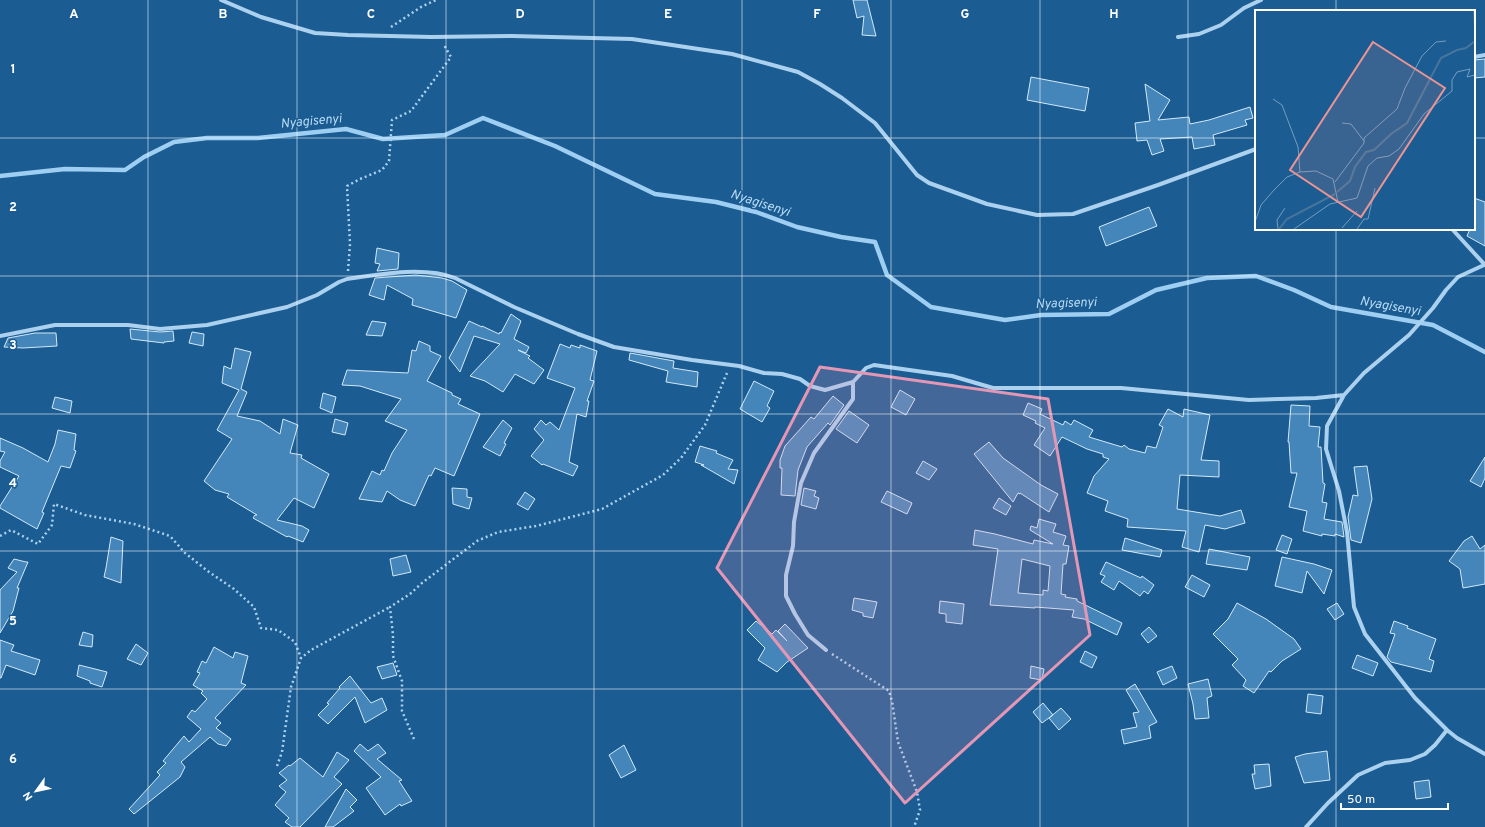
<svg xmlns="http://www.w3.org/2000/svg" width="1485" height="827" font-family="Overpass,sans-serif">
<rect width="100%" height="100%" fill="#1b5c92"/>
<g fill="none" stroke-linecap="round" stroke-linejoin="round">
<path stroke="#9ecef1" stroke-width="4.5" d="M0 176 65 169 125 170 144 157 174 142 207 138H258L346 129 383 139 445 135 483 118 555 146 655 194 716 202 756 212 797 227 841 237 875 242 887 275 931 307 1005 320 1041 315 1109 314 1156 290 1207 278 1256 276 1294 290 1331 307 1433 325 1485 352"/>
</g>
<path fill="#4486b9" stroke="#d2e9fa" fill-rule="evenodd" d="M853 0H867L876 36 862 35 864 16 857 18Z
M1485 59V77L1474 78V60Z
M1031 77 1089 88 1085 111 1027 100Z
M1145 84 1170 100 1158 120 1189 117 1190 124 1209 120 1250 107 1253 118 1245 120 1247 125 1213 135 1215 145 1194 149 1192 137 1160 139 1164 151 1152 155 1147 140 1137 141 1135 123 1150 121Z
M1474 198 1485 202V246L1467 236 1470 229H1474Z
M1149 207 1157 226 1106 246 1099 227Z
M377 248 399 253 398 269 377 271 380 264 375 263Z
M416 275 442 278 452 281 467 290 456 318 412 305 413 299 387 285 384 300 369 295 375 278Z
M511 314 521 321 514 339 529 347 526 353 518 350 530 356 528 358 544 370 534 384 515 374 503 392 485 381 470 376 500 344 474 336 460 372 449 358 469 321 482 327V326L499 334 500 332 501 333Z
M372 321 386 323 382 336 366 335Z
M130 329 160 332 173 331 174 341 164 342V343L131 339Z
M192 332 204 334 203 346 189 343Z
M35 333H56L57 346 23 348 4 347 8 338Z
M419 341 430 346V351L441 356 427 381 452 393V395L461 399 458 404 480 414 454 476 435 468 431 476 429 475 415 506 400 500 387 491 382 502 359 499 372 471 380 475 382 470 384 471 392 453 407 430 385 421 401 399 360 386 342 385 347 370 408 373 412 350 416 351Z
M560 344 570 348 571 345 580 348V345L597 351 590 380 594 381 587 401H589L586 417 577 414 569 462 578 466 573 476 543 464 542 465 531 456 544 440 534 429 541 420 546 425 550 422 559 430 575 388 547 378Z
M235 348 251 352 241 389 247 392 237 416 260 421 280 434 283 419 298 425 290 453 302 455 301 458 329 474 314 508 294 498 277 520 302 526 309 530 303 542 288 536 287 537 253 518 255 515H257L227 497 229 494 215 490 204 481 232 439 217 430 239 390 222 383 224 366 231 369Z
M630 353 674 361 673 368 698 372 697 387 666 382 668 371 629 360Z
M754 381 774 391 767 406 770 408 762 422 740 409Z
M900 390 915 399 906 415 891 407Z
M323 393 336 397 332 413 320 408Z
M833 396 844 405 830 425 828 423 807 447 798 470 795 496 781 495 782 468H780V460L785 446 811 417 814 419Z
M55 397 72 401 70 413 52 408Z
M1028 403 1042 409 1040 414 1063 425 1065 421 1071 425 1074 420 1093 430 1089 437 1122 447 1124 445 1129 449 1145 453 1147 446 1156 448 1163 427 1159 425 1168 409 1183 417 1184 409 1210 415 1201 460 1219 461V477L1180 475 1177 509 1220 516 1241 510 1245 523 1225 529 1205 525 1199 552 1182 547 1186 531 1127 527 1128 519 1105 511 1108 501 1087 493 1094 476 1109 459 1103 457V454L1087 449 1062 437 1050 456 1034 445 1045 428 1035 423 1036 421 1023 415Z
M1291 405 1310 406 1309 426 1320 427 1318 447H1321L1323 483 1325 484 1322 502 1327 503 1324 519 1342 522 1344 537 1335 534V536L1322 534V536L1303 531 1307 511 1289 507 1297 473H1291L1289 442H1288Z
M849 411 869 425 857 443 836 429Z
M335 419 348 423 345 435 332 432Z
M503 420 512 428 504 443 506 444 500 456 483 447Z
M58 430 76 434 74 450 76 451 70 468 61 466 42 512 44 513 37 529 0 508V506L19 476 0 467V461L5 452 0 451V438L23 448 48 462 55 444Z
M989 442 1003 458 1041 485 1058 494 1049 512 1020 493V494L1018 493 1013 502 974 454Z
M700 446 717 451 716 453 733 460 728 469 738 470 734 484 701 465H704L695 462Z
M1485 457V478L1481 487 1470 481Z
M923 461 937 469 929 480 916 473Z
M1367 466 1372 499 1361 543 1351 540 1348 517 1353 495 1358 496 1354 467Z
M452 488 467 489V497L472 498 469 509 453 504Z
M804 488 816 491 814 496 819 498 816 509 801 505Z
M887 491 912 503 907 514 881 502Z
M525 492 535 499 528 510 517 504Z
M999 498 1011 506 1006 515 993 508Z
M1039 519 1056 524 1053 532 1066 536 1063 545 1069 546 1066 564H1063L1061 594 1066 595 1065 597 1077 599V601L1122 623 1117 635 1084 619 1072 617 1074 610 1035 607V608L990 605 998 549 973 545 975 530 995 534 1033 544 1034 540 1053 544 1030 530 1031 526 1037 528ZM1022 559 1050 566 1048 591 1043 590V595L1018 593Z
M1282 535 1292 539 1287 554 1276 550Z
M1472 536 1480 549 1485 545V584L1463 588 1460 569 1449 561 1464 541Z
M111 537 123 541 121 583 104 577 106 568Z
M1125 538 1162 550 1160 557 1122 550Z
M1209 549 1250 557 1247 570 1206 564Z
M406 555 411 572 393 576 390 559Z
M1282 557 1314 564 1332 570 1324 594 1307 571 1302 593 1275 586Z
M14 559 26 562H28L17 588H19L13 611 0 633V590L17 572 8 568Z
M1106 562 1141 578 1142 576 1154 585 1148 594 1144 591 1140 596 1119 581 1114 590 1101 582 1105 576 1100 574Z
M1192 575 1210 585 1204 597 1185 587Z
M854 598 877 602 873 618 863 616V613L852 610Z
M940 601 964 604 962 624 946 622V614L939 613Z
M1237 603 1266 619 1294 639 1301 649 1282 661 1271 672 1269 671 1254 693 1243 686 1246 680 1232 665 1238 659 1213 634 1228 619Z
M1337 603 1344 614 1335 620 1327 609Z
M756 621 772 634 776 630 787 641 778 631 785 624 808 648 787 662 777 672 758 660 765 648 747 630Z
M1394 621 1408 626 1407 628 1436 639 1429 659 1434 661 1431 672 1391 662 1387 657 1395 634 1390 633Z
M1149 627 1157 636 1148 643 1141 634Z
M83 632 93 635 92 647 79 645Z
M0 640 14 645 11 651 40 660 35 675 6 665 1 678H0Z
M136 644 148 653 141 665 127 659Z
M214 647 233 658 235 652 248 656 241 683 246 685 215 718 221 723 216 728 231 739 226 746 218 744 210 737 181 762 185 767 180 777 134 814 129 809 160 775 157 772 166 763 163 761 184 736 189 742 201 729 187 717 192 710 195 712 207 699 201 693 203 691 193 685 200 673 197 672 202 661 206 663Z
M1085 651 1097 657 1092 668 1080 662Z
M1357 655 1378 663 1373 676 1352 668Z
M393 663 397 675 382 679 377 667Z
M79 665 107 672 102 687 90 683V681L77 676Z
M1031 666 1044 669 1042 680 1030 678Z
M1172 666 1177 678 1163 685 1157 672Z
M350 676 371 703 382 698 387 710 365 723 355 697 328 724 318 715 329 704 327 703 340 688 339 687Z
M1208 679 1212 696 1207 698 1209 718 1195 719 1193 704 1188 684Z
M1135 684 1157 722 1149 726 1151 738 1124 744 1121 730 1137 727 1133 713 1139 712 1126 690Z
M1308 694 1323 696 1321 714 1306 712Z
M1043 703 1053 715 1042 723 1033 712Z
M1061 708 1071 719 1059 730 1049 718Z
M360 744 368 751 378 744 386 753 377 759 402 780 399 781 412 801 401 806 400 804 385 815 366 788 381 777 354 751Z
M624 745 636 770 621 778 609 755Z
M1327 751 1330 780 1304 783 1295 757 1305 754Z
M337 752 349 760 334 777 342 784 300 827H292L285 822 289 818 275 805 286 792 279 786 287 780 279 773 289 765 290 766 300 758 323 777Z
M1269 764 1271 786 1255 789 1252 774H1255L1254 765Z
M1429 780 1431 797 1416 799 1414 782Z
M346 789 357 800 350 807 354 811 333 827H325Z"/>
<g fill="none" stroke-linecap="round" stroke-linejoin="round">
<path stroke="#abd1ef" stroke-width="2.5" stroke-dasharray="2 3" stroke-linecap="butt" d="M391 27 421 7 436 0
M348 271 350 244 347 186 360 179 382 170 389 161 392 120 411 111 451 57 444 45
M0 536 11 530 38 544 52 525 54 504 85 515 134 524 170 536 185 553 209 572 234 589 254 607 261 628 278 630 295 642 301 658
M832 654 889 691 892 701 898 742 917 792 920 810 914 827
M414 739 402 711V681L393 656V635L390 607 410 594 422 583 477 541 498 532 536 526 602 509 663 475 681 458 705 425 727 373
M277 766 282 752 291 687 301 658 311 650 390 607"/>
<path stroke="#abd1ef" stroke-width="4" d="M221 0 261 17 315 33 348 35 431 37 512 36 632 39 732 54 798 72 820 84 842 98 875 123 917 175 929 183 987 204 1037 215 1073 214 1158 185 1256 149
M1178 37 1199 34 1221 25 1244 8 1261 0
M1474 57 1485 55
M1452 229 1485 265
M1484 265 1458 277 1446 290 1433 308 1409 335 1364 373 1344 395 1327 426 1326 449 1339 491 1347 532 1354 607 1365 634 1415 698 1447 730 1457 738 1485 754
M0 336 55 325H128L160 329 207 325 287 307 317 295 339 282 347 279C380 274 424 266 455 278L514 307 578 334 614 347 692 360 739 366 764 373 782 374 800 379 810 386 825 390 853 382 866 368 874 365 952 376 993 388H1121L1249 400 1316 398 1344 395
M826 650 808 635 795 614 786 596V575L793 546 794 522 801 483 814 453 853 399V382
M1306 827 1328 803 1358 775 1385 763 1410 760 1425 754 1435 745 1447 730"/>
</g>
<path fill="#e497b5" fill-opacity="0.2" stroke="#e497b5" stroke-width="3" stroke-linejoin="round" d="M820 367 1048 399 1090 635 905 803 717 568Z"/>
<path fill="none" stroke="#fff" stroke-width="1" stroke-opacity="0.55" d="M148 0V827M297 0V827M446 0V827M594 0V827M742 0V827M891 0V827M1040 0V827M1188 0V827M1336 0V11M0 138H1256M1474 138H1485M1336 229V827M0 276H1485M0 414H1485M0 551H1485M0 689H1485"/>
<g text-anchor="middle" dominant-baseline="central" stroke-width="3" stroke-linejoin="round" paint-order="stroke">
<g font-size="13" font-style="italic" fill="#b7dbf5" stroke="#1b5c92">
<text transform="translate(311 122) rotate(-5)">Nyagisenyi</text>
<text transform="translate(760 204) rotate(18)">Nyagisenyi</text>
<text transform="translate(1066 304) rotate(-2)">Nyagisenyi</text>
<text transform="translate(1390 307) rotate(10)">Nyagisenyi</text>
</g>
</g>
<g transform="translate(1255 10)">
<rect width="220" height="220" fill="#1b5c92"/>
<path fill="none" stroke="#47759b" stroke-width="2" d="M219 1 220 15M82 182 95 171 100 157 111 142 119 140 136 124 152 113 186 48 202 40 211 38 220 31M24 219 32 209 80 184"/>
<path fill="none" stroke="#769dbe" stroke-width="1" d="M18 89 27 95 43 137 45 162M87 113 96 114 109 131M80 172 109 133V128L142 99 150 78 167 46 181 32 191 31M0 212 6 195 19 180 32 167 45 162 61 161 78 169 83 192M87 218 102 201M23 219 22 210 30 198M39 219 75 194 102 188 113 156 122 148 134 146 144 139 169 104 197 81V70L202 62 215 59 212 67 220 65M102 219 109 209H113L120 178"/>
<path fill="#ea9494" fill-opacity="0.15" stroke="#ea9494" stroke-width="2" d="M118 32 190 78 106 207 35 160Z"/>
<rect width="220" height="220" fill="none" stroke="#fff" stroke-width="2"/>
</g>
<g font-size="13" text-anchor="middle" font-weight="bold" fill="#fff" stroke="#1b5c92" stroke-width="3" stroke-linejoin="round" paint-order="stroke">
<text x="74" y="18">A</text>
<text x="223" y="18">B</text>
<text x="371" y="18">C</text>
<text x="520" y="18">D</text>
<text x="668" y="18">E</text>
<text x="817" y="18">F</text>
<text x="965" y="18">G</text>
<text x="1114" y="18">H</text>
<text x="13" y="73">1</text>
<text x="13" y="211">2</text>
<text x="13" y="349">3</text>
<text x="13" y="487">4</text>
<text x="13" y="625">5</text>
<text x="13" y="763">6</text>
</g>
<g transform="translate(36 791) rotate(237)" stroke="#1b5c92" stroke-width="3" paint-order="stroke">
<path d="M0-3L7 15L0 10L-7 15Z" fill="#ffffff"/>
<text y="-6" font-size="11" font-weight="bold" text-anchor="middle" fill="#ffffff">N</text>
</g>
<path d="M1341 803v6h107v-6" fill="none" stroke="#ffffff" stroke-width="2"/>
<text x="1347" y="803" font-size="12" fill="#ffffff" stroke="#1b5c92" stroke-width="3" paint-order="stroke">50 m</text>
</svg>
